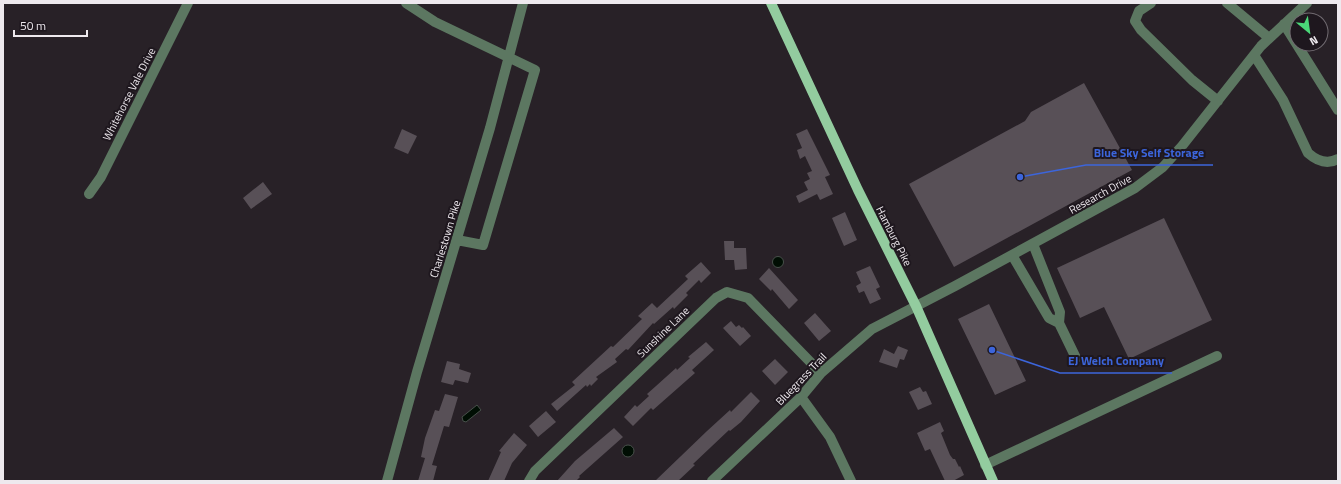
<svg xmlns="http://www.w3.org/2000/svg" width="1341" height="484" font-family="'Titillium Web',sans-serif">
<rect width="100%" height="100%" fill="#282127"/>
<path fill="#000e03" stroke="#47504a" d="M772.5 262a5.5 5.5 0 1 1 11 0a5.5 5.5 0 1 1-11 0Z
M477 405 481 410 466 422 463 421 462 417Z
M622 451a6 6 0 1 1 12 0a6 6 0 1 1-12 0Z"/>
<path fill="#585057" d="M1084 83 1132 170 954 267 909 184 1025 121 1031 112Z
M402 129 417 136 408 154 394 148Z
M807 129 830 175 825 177 833 194 820 200 817 194 799 203 796 196 808 190 804 182 810 179 807 173 812 171 805 156 800 159 797 150 802 148 796 134Z
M263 182 272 194 251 209 243 198Z
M845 212 857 240 844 246 832 218Z
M1164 218 1212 320 1129 359 1104 307 1080 318 1057 268Z
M724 241H734V248H746L747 269 735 270 734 260H725Z
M701 262 711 273 701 283 699 280 686 293 688 295 674 309 673 307 654 324 653 323 628 350 626 349 615 359 617 362 596 377 598 379 591 386 590 384 587 387 586 385 557 411 551 404 575 385 572 382 611 346 613 347 642 319 638 316 652 303 657 308 688 279 685 276Z
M870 266 880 287 876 289 881 299 870 304 864 291 859 293 856 286 861 283 856 272Z
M769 268 798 300 789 309 772 289 771 291 759 279Z
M989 304 1026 381 995 395 958 319Z
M815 313 831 331 819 341 804 323Z
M731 321 736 327 739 325 742 328 743 327 751 336 740 346 723 328Z
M706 342 714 350 692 370 695 373 653 410 651 408 633 426 624 417 635 405 637 407 649 396 647 394 656 386 676 368 677 370 690 358 688 357Z
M898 346 908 350 904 360 900 359 897 368 879 362 884 349 894 354Z
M775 359 788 372 775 385 762 371Z
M447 361 460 364 459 369 471 373 468 383 455 380 453 385 441 382Z
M920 387 923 392 926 391 932 404 918 410 909 392Z
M751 392 760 401 741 422 730 431 729 430 693 464 695 465 678 481H655L707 431 730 410 731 412Z
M445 394 458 397 449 427 444 426 432 465 437 466 433 481H418L425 458 421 457 425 438 435 410 439 411Z
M546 411 556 422 538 437 529 426Z
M940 422 944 431 941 433 950 455 953 459H955L959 467 960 466 964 475 953 481H945L930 449 925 451 917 433Z
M614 428 623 437 579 476 580 477 576 481H557L575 461Z
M514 433 527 445 512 463 504 481H488L501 452 499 451Z"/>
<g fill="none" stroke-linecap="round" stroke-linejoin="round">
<path stroke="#5c7761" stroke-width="10" d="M406 3 435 22 535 70 483 245 457 240
M1151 3 1139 11 1135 21 1141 30 1192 80 1218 101
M1227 3 1269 38
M1284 24 1338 110
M1254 55 1283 100 1308 153C1317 161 1327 165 1338 159
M89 194 101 177 188 3
M1012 255 1049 318 1059 323 1060 312 1033 244
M1059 323 1076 358
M801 397 830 437 851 481
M985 465 1217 356
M387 481 417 372 490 128 523 3
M529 481 535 471 716 298 727 292 748 298 821 373
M712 481 801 397 821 373 872 329 955 286 1135 188 1163 167 1182 146 1261 46 1307 3"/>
<path stroke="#93cc9f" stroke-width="10" d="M771 3 858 190 916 306 993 481"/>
</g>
<g text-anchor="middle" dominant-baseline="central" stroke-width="4" stroke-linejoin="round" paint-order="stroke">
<g font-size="11" fill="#eee9ee" stroke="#1e171e">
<text transform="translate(129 94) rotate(-63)">Whitehorse Vale Drive</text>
<text transform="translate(1100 194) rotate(-29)">Research Drive</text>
<text transform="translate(894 236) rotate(63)">Hamburg Pike</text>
<text transform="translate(445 239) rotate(-73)">Charlestown Pike</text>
<text transform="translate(663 332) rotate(-44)">Sunshine Lane</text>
<text transform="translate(801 379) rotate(-46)">Bluegrass Trail</text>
</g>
</g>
<path fill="none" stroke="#3c65db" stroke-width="1.5" d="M1020 177L1086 165H1213M992 350L1060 373H1172"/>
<g fill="#3c65db" stroke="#1e171e" stroke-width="1.5">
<circle cx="1020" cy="177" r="4"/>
<circle cx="992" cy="350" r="4"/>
</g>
<g font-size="12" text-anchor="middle" font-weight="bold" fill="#3c65db" stroke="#1e171e" stroke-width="4" stroke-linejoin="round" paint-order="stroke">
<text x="1149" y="157">Blue Sky Self Storage</text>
<text x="1116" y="365">EJ Welch Company</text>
</g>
<rect width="1341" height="484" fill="none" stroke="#eee9ee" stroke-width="8"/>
<g transform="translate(1309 32) rotate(151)"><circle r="19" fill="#1e171e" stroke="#716b71"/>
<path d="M0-3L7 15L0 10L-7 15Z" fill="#4ad778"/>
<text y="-6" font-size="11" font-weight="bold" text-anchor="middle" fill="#eee9ee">N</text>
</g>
<path d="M14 30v6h73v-6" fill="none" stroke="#eee9ee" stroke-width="2"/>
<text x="20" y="30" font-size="12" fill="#eee9ee" stroke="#1e171e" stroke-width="3" paint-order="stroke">50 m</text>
</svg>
